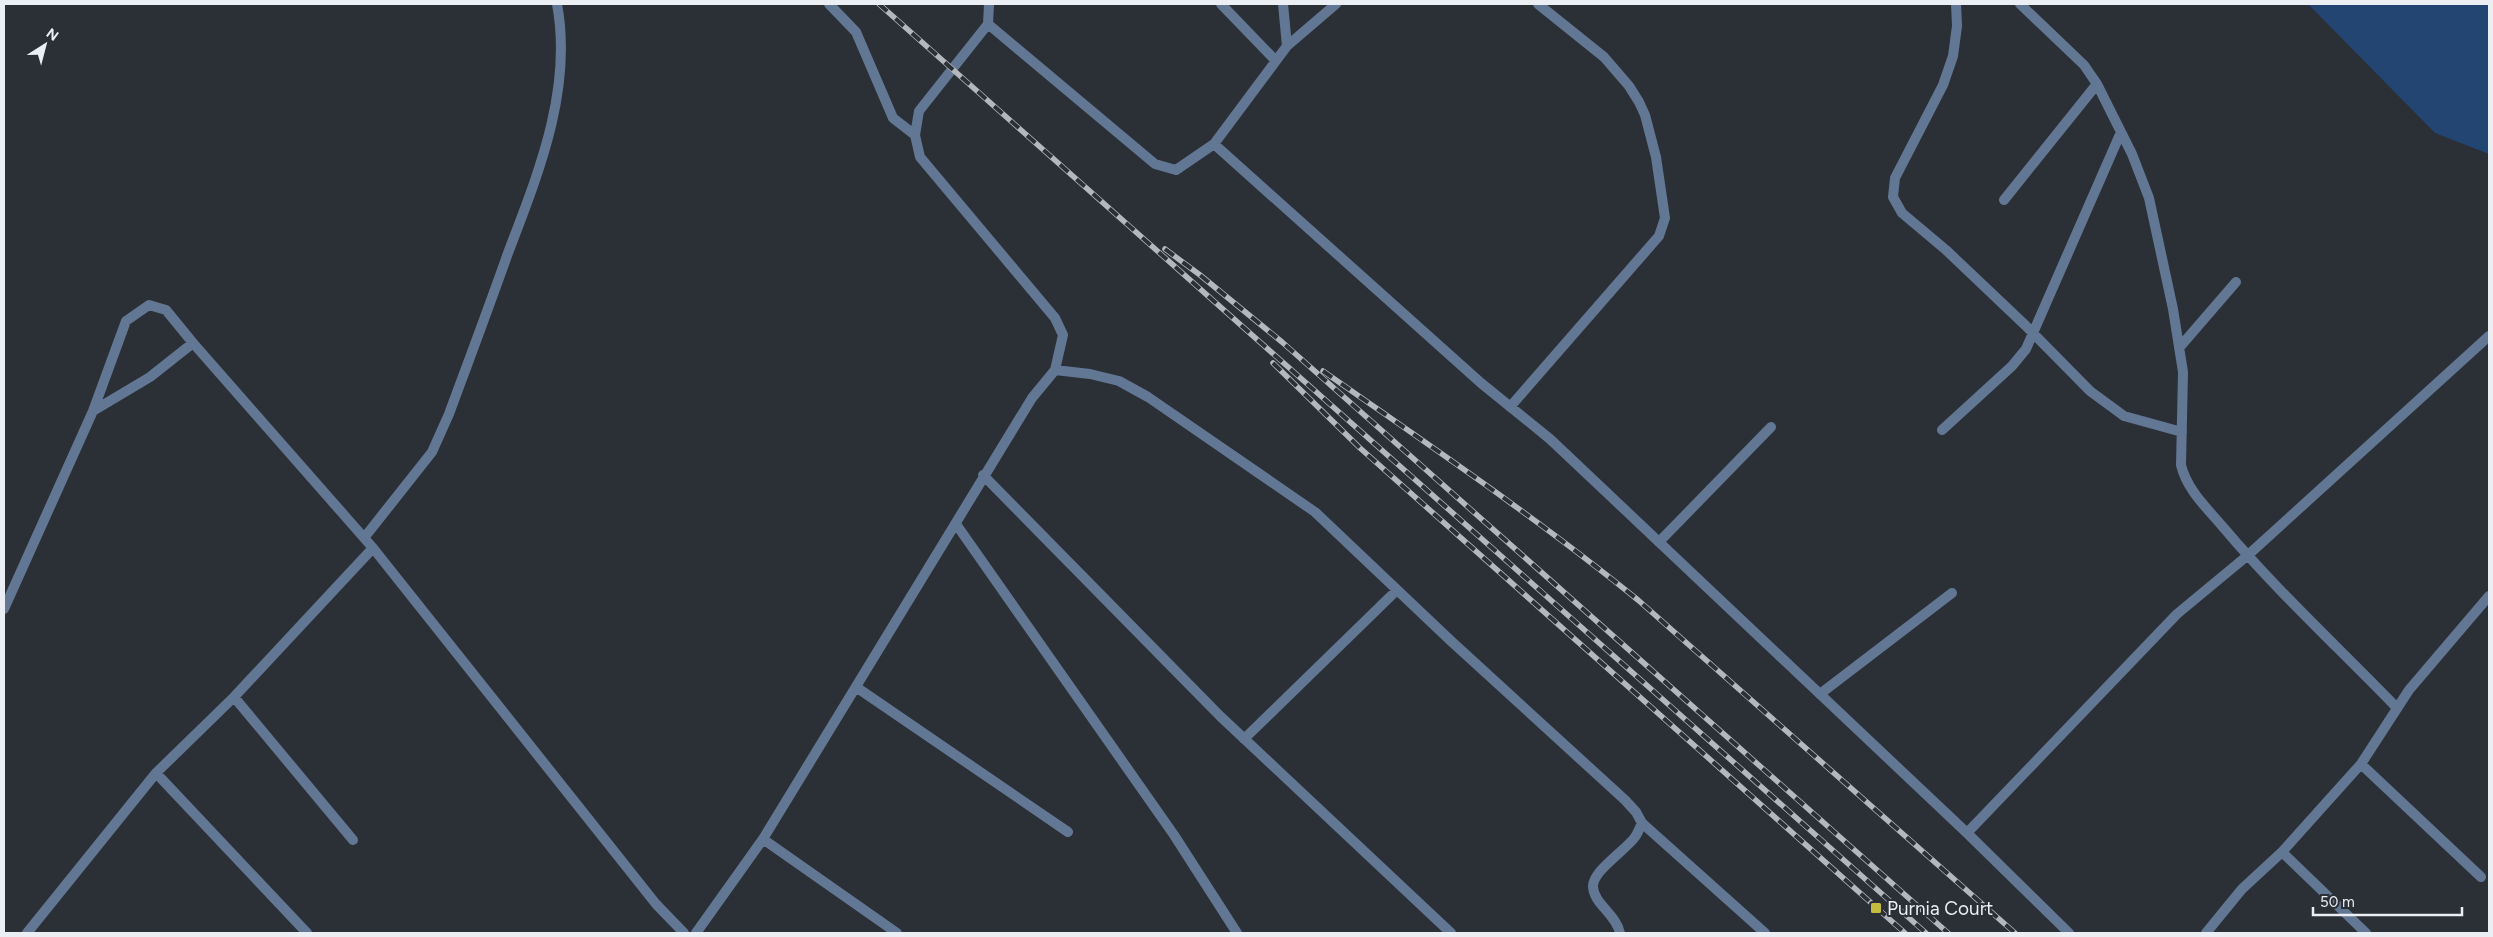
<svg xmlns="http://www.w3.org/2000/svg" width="2493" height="937" font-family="Figtree,sans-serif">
<rect width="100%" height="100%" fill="#2b2f36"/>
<path fill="#234572" d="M2308 4H2489V154L2435 133Z"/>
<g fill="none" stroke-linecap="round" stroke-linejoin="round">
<path stroke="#627794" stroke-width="10" d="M1659 542 1771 427
M1820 694 1952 593
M1642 823 1765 933"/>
<path stroke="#627794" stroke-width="10" d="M829 4 856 32 893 118 915 135
M1221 4 1276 61
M1283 4 1287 46
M1956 4 1957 26 1953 56 1943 85 1895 178 1893 197 1902 213 1946 250 2025 325 2090 391 2124 416 2182 432
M2020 4 2084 65 2097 84 2132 154 2149 198 2173 309 2183 372 2181 465C2187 490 2207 508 2223 527 2277 591 2339 648 2397 708
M988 24 1155 164 1176 170 1214 144 1287 46 1336 4
M1214 144 1481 383 1550 439 1967 833 2069 933
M2004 200 2097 84
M2179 348 2236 282
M1055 370 1090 374 1119 381 1148 397 1315 512 1451 641 1625 800 1636 812 1642 823C1640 827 1638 833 1635 837 1626 850 1592 871 1593 887 1594 904 1616 914 1620 933
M1510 407 1659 236 1665 218 1656 157 1645 115 1639 102 1629 86 1604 57 1538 4
M93 411 150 377 193 343
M1942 430 2012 366 2026 349 2121 132
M983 475 1220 716 1451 933
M956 524 1174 835 1237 933
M364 538 432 452 449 414C469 360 489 307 508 253 538 174 573 90 557 4
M4 609 93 411 126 321 149 305 166 310 193 343 373 548 656 904 684 933
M856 687 1068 832
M234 697 353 840
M1244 739 1397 590
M2361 764 2481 877
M156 773 307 933
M1967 833 2177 614 2247 556 2489 336
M763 839 897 933
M2282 852 2366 933
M27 933 156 773 234 697 373 548
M696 933 763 839 1032 398 1055 370 1063 335 1055 318 920 157 915 135 919 111 988 24 989 4
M2206 933 2242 889 2282 852 2361 764 2409 690 2489 596"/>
<g stroke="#b4b7bc" stroke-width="5.5">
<path id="rail" d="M879 4 1926 933
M1165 249 1200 275 1282 342 1948 933
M1273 363 1360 448 1905 933
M1323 371C1430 446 1537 518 1638 600L2015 933"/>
</g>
<use href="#rail" stroke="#2b2f36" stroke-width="4" stroke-dasharray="11" stroke-linecap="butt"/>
</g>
<rect fill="#c3bd3e" stroke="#2b2f36" stroke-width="2" x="1870" y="902" width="12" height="12" rx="2.5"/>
<g text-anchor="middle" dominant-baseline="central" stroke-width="4" stroke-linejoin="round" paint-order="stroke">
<g font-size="19" fill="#ebeef2" stroke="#2b2f36" text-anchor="start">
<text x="1887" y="908">Purnia Court</text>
</g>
</g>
<rect width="2493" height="937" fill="none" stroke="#ebeef2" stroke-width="10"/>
<g transform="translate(45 45) rotate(36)" stroke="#2b2f36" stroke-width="4" paint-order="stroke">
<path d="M0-4L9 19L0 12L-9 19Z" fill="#ebeef2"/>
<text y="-8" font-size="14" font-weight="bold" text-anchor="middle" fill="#ebeef2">N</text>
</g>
<path d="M2313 907v8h149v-8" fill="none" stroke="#ebeef2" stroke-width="2.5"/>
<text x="2320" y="907" font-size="15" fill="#ebeef2" stroke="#2b2f36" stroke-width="4" paint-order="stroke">50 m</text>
</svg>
